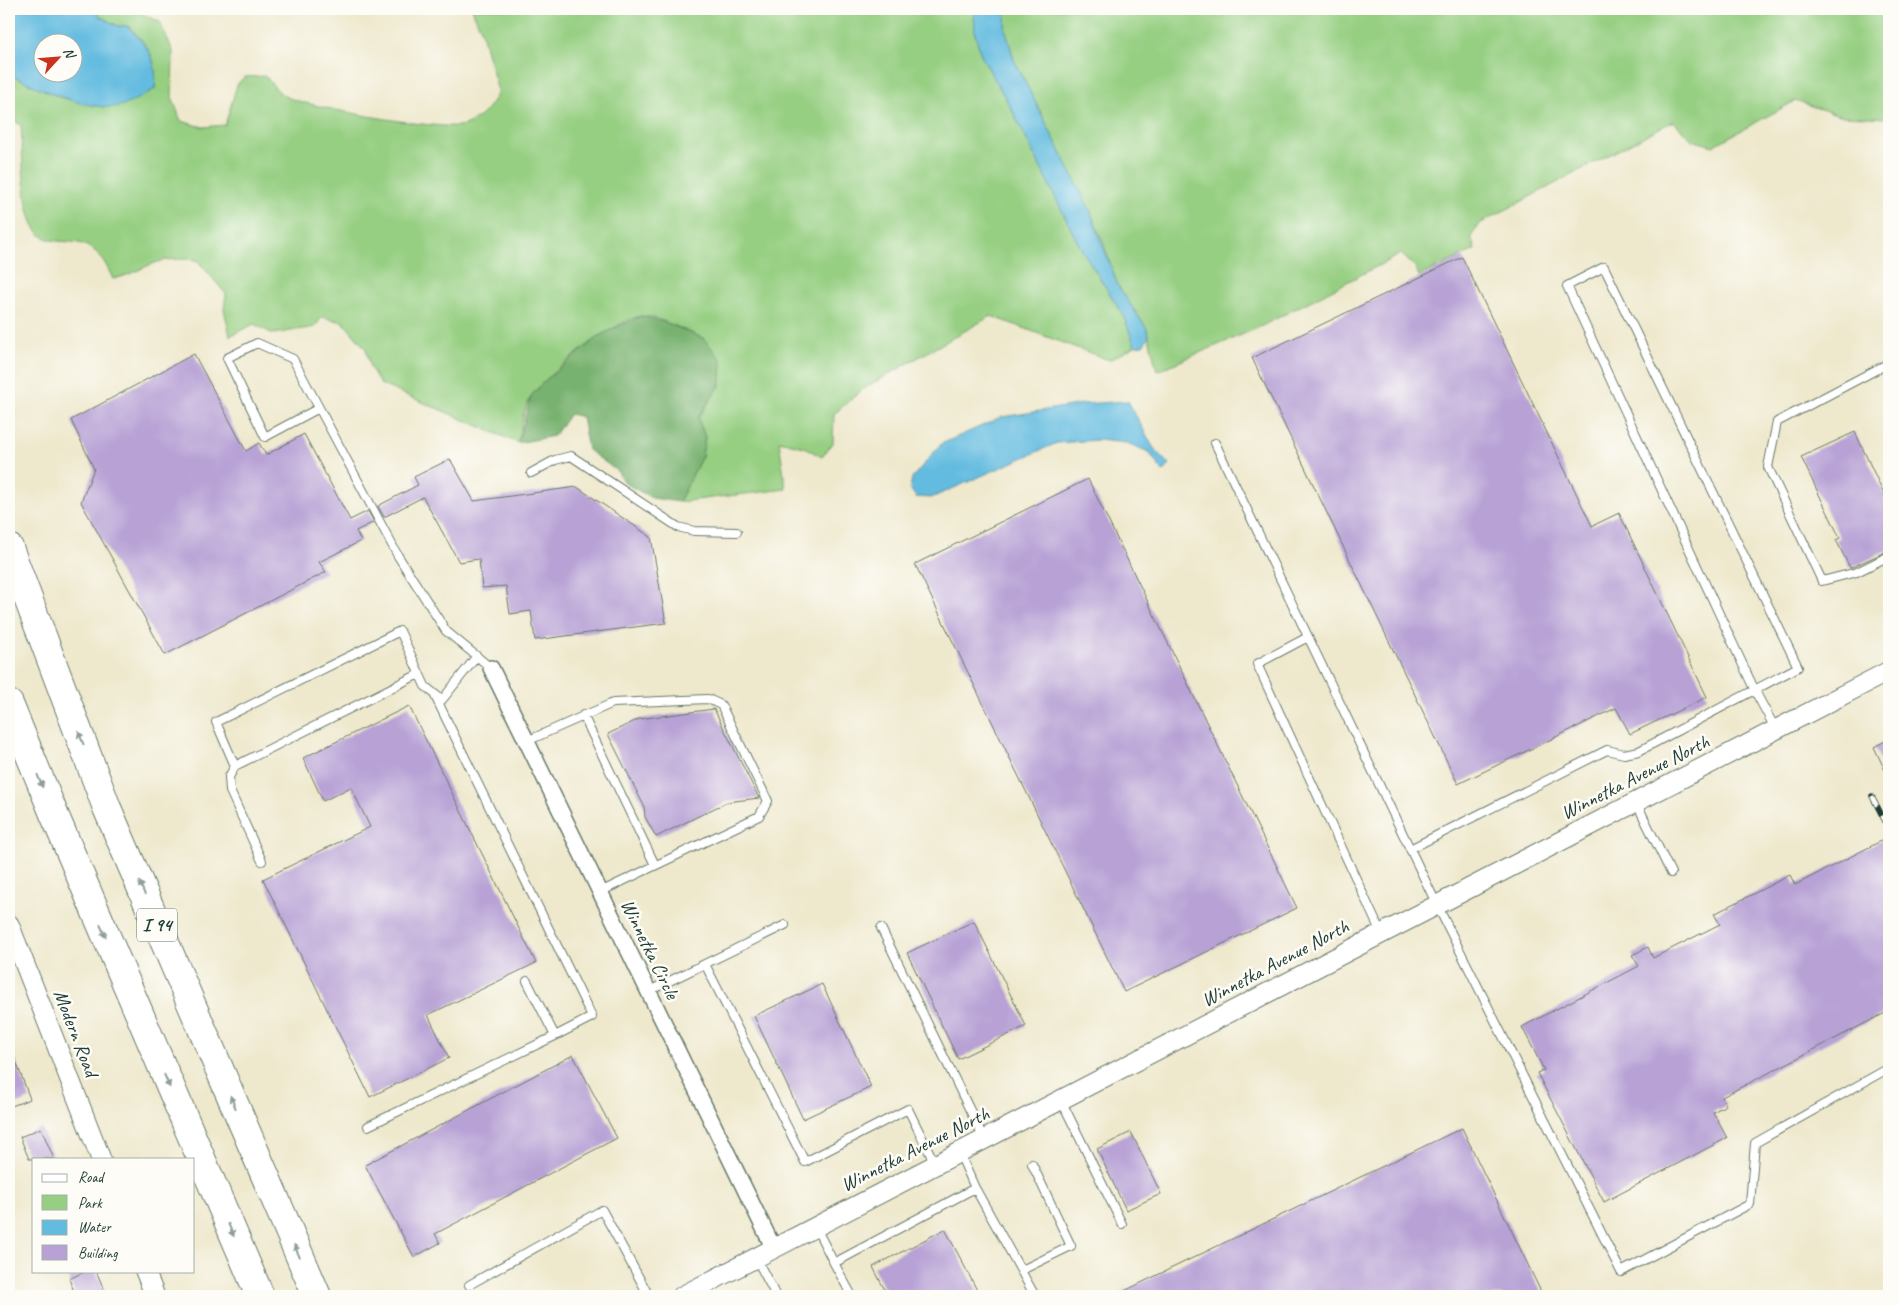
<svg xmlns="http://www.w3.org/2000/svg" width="1898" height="1305" font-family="Caveat,sans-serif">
<rect width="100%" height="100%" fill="#fdfcf7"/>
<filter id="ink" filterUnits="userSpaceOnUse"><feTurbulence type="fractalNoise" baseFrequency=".02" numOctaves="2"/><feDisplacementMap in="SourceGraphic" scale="10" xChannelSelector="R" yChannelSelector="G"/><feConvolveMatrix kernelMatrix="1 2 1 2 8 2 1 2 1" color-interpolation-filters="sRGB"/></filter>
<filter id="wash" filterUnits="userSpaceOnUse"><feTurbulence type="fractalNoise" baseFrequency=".0096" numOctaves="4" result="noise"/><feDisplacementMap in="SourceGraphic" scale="20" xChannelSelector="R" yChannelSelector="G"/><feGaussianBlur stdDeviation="1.12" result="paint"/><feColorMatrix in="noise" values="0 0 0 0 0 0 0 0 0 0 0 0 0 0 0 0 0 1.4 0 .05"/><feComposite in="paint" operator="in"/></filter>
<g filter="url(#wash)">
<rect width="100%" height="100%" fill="#eee8cc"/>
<path fill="#96cf82" stroke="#5a865b" d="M96 9H133L160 22 173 51 172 97 181 121 203 127 225 125 237 85 244 77 265 76C271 82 279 94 287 97 307 107 446 132 464 125 481 119 490 107 498 92L481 30 472 9H974L975 34 981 55 1012 110 1079 245 1123 315 1135 346 1109 360 991 316 863 389 834 414 833 443 822 457 804 447 779 441 786 489 679 502 702 456 705 437 698 418 721 384 703 338C687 332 658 316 642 316 619 317 544 376 532 395 523 408 521 428 518 443L380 384 370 367 366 349 343 322 322 317 315 327 273 334 254 324 230 336 224 309 226 294 197 260C183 259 171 258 158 262 142 267 130 276 113 279 107 267 101 252 87 246 70 237 47 248 35 228 22 208 23 150 21 125L11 119 9 121V74L59 97 103 107 139 97 155 89C158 59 149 46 128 26H118L99 16Z
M1006 9H1889V118L1843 116 1795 101 1713 146 1692 140 1673 121 1479 224 1471 237 1475 250 1419 276 1415 267 1401 254 1260 327 1157 371 1147 329 1118 286 1102 239 1089 208 1014 60 1005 28Z"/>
<path fill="#78b270" stroke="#4c7852" d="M641 316 663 322 703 338 722 360 721 384 698 418 705 437 702 456 679 502 652 498 626 484 617 471 588 450 582 417 570 414 554 436 518 443 531 396 546 380 600 335Z"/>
<path fill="#63bce0" stroke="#417c8a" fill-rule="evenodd" d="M9 9H96L99 16 118 26H127C148 46 158 59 155 89 145 94 134 102 123 105 90 114 39 88 9 74ZM42 42H72V72H42Z
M974 9H1006L1005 28 1014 60 1089 208 1118 286 1147 329 1149 337 1143 345 1135 346 1123 315 1079 245 1012 110 981 55 975 34Z
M1128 401 1153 447 1169 465 1163 472 1149 452 1127 443 1098 440 1057 443 931 498 916 497 910 489 912 478 941 444 1002 417 1083 404Z"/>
<g id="blocks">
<path fill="#b7a1d5" d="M1462 257 1592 526 1619 513 1707 697 1630 734 1616 708 1458 784 1252 358Z
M194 354 246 451 259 443 266 455 304 434 350 520 368 511 374 522 356 531 361 541 319 562 326 572 165 655 81 502 94 469 71 420Z
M1855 432 1889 505V550L1850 568 1836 540 1840 538 1801 457Z
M450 459 474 501 577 487 651 537 666 623 535 640 531 611 510 614 506 586 482 588 479 559 459 562 423 497 384 517 378 506 418 485 414 477Z
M1088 479 1297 908 1124 992 915 564Z
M409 706 536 963 428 1015 449 1058 370 1097 263 879 370 827 351 787 323 801 303 758Z
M714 709 759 798 727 802 656 837 645 817 644 806 608 734 639 719Z
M1889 739V779L1874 747Z
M1889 837V1011L1722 1097 1726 1105 1713 1112 1727 1138 1604 1202 1537 1073 1544 1070 1522 1027 1639 966 1632 955 1648 947 1653 958 1720 924 1714 914 1790 875 1795 885Z
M974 921 1026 1026 958 1059 907 953Z
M822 984 871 1087 803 1119 754 1016Z
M10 1045 30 1099 9 1107V1046Z
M573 1055 617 1138 435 1234 440 1243 414 1257 365 1165Z
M41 1128 54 1159H29L20 1137Z
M1462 1128 1543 1296H1114Z
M1131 1132 1161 1194 1126 1210 1097 1149Z
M945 1229 980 1296H888L873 1267Z
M86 1271H96L107 1296H76L69 1279Z"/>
</g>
</g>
<g filter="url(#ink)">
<use href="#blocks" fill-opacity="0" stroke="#677969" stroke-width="1"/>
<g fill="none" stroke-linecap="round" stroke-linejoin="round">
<g stroke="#677969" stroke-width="10">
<path id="service" d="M1889 363 1777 422 1768 467 1822 581 1857 572 1889 556
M319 408 265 437 227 358 257 343 293 359 398 556 446 631 491 668
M1215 443 1437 905 1621 1272 1750 1204 1755 1143 1889 1068
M531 473 555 460 571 456 678 527 694 531 737 532
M1308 637 1257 664 1381 933
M419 674 235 766 216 722 400 631 425 686 442 700 477 656
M434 694 592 1017 555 1036 527 981
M583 715 655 865
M527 741 613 703 708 699 721 705 768 801 759 816 600 892
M235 766 229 777 230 791 262 861
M1636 802 1671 873
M1410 849 1607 750 1624 754 1639 751 1798 667 1604 267 1567 286 1755 691 1776 730
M881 928 984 1139
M705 964 805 1162 908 1109 935 1164
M649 991 785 925
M1061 1100 1122 1224
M368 1126 555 1036
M975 1188 1035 1296
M815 1226 834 1263 975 1188 959 1152
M756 1258 776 1296
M834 1263 852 1296
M1022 1270 1071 1246 1032 1164
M469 1285 602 1210 649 1296"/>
</g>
<g stroke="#677969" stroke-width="18">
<path id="minor" d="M491 668 773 1247"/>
</g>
<g stroke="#677969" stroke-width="21">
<path id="tertiary" d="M9 924 101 1159
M145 1271 155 1296
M682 1296 1889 671"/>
</g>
<g stroke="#677969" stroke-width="30">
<path id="motorway" d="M9 548 107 808 317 1296
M9 704 54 814 260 1296"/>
</g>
<use href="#service" stroke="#fff" stroke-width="8"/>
<use href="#minor" stroke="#fff" stroke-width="15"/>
<use href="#tertiary" stroke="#fff" stroke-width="19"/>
<use href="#motorway" stroke="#fff" stroke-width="28"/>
<g stroke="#1f3d34" stroke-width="5.5">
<path id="rail" d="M1872 796 1889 829"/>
</g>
<use href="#rail" stroke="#fdfcf7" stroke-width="4" stroke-dasharray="11" stroke-linecap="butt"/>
</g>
<defs><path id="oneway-solid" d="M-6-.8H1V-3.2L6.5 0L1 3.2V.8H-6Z" transform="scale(1.25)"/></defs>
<g fill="#8f9e9a">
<use href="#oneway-solid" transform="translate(81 738) rotate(-111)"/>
<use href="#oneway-solid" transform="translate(40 781) rotate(68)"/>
<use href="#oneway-solid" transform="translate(142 888) rotate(-113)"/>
<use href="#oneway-solid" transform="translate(103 931) rotate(67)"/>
<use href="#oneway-solid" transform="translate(167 1081) rotate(67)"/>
<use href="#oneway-solid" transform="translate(233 1102) rotate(-113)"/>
<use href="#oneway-solid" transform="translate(231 1230) rotate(66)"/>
<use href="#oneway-solid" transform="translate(297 1251) rotate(-114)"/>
</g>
</g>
<g text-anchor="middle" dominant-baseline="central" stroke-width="5" stroke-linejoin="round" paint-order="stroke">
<rect fill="#fdfcf7" stroke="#62766e" stroke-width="1" x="137" y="908.5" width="40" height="33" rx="4"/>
<g font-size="19" font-weight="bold" fill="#1f3d34">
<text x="157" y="925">I 94</text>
</g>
<g font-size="20" fill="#1f3d34" stroke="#fdfcf7">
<text transform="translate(1635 777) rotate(-27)">Winnetka Avenue North</text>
<text transform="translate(650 949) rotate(64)">Winnetka Circle</text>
<text transform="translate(1275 963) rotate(-28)">Winnetka Avenue North</text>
<text transform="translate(76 1033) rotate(69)">Modern Road</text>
<text transform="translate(915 1149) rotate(-27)">Winnetka Avenue North</text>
</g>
</g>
<rect width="1898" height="1305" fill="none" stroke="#fdfcf7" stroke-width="30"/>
<rect x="32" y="1158" width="162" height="115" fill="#fdfcf7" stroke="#a4b0a9"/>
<rect x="42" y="1174" width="25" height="8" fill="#ffffff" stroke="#a4b0a9"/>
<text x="78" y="1182" font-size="15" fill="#1f3d34">Road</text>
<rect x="42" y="1195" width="25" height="15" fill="#96cf82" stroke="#a4b0a9"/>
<text x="78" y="1208" font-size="15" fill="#1f3d34">Park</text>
<rect x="42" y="1220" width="25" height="15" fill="#63bce0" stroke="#a4b0a9"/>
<text x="78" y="1232" font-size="15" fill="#1f3d34">Water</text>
<rect x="42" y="1245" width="25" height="15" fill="#b7a1d5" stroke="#a4b0a9"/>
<text x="78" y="1258" font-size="15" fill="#1f3d34">Building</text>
<g transform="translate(58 58) rotate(64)"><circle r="24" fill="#fdfcf7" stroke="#a4b0a9"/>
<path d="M0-4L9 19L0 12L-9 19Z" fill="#c8321e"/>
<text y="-8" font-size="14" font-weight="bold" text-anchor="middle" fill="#1f3d34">N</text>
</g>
</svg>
